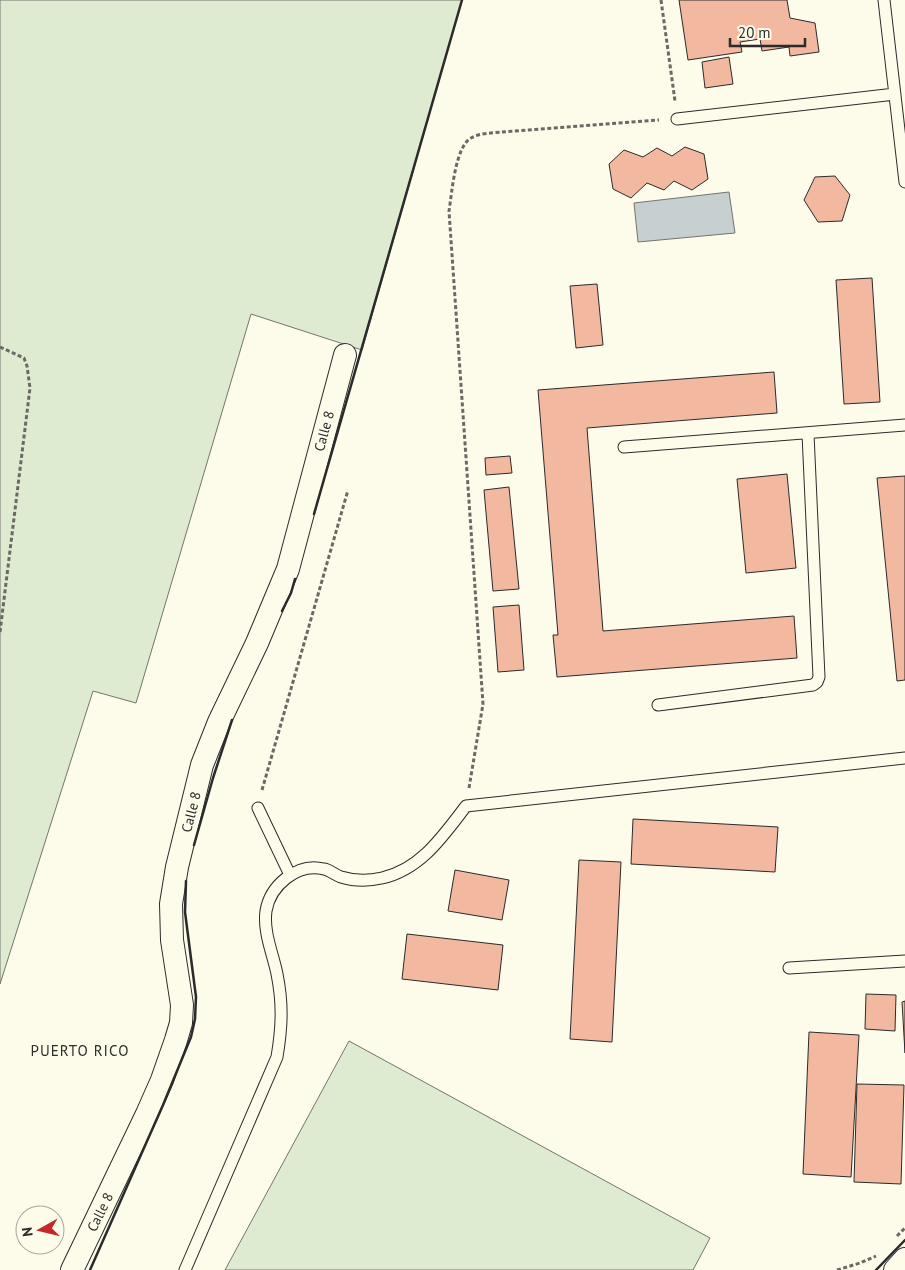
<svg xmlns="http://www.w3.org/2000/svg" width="905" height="1270" font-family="'PT Sans',sans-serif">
<rect width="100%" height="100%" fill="#fdfbea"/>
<path fill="#deebd1" stroke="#74746e" d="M0 0H462L362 350 251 314 136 703 93 691 0 984Z
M349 1041 710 1238 693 1270H225Z"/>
<path fill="#c7d0d0" stroke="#74746e" d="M729 192 735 233 638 242 634 203Z"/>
<path fill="#f2b8a0" stroke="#2b2b2b" d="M679 0H787L790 18 815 23 819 52 790 56 789 47 762 51 760 39 740 42 742 52 688 60Z
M729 57 733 84 705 88 702 62Z
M685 147 704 154 708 179 692 190 674 181 664 190 647 183 631 198 613 189 609 164 624 150 643 157 657 148 672 156Z
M835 176 850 195 842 221 818 222 804 200 815 177Z
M872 278 880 402 844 404 836 280Z
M597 284 603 345 576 348 570 286Z
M774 372 777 413 587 428 603 631 794 616 797 658 557 677 553 635H558L538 390Z
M510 456 512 473 486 475 485 458Z
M787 474 796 568 746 573 737 479Z
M905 476V680L897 681 877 478Z
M509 487 519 589 493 591 484 490Z
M519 605 524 670 498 672 493 607Z
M633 819 778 827 775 872 631 864Z
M579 860 621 862 612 1042 570 1039Z
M455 870 509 880 502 920 448 911Z
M407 934 503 945 498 990 402 979Z
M866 994 896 995 895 1031 865 1029Z
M905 1001V1053L902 1002Z
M809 1032 859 1035 851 1177 803 1174Z
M857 1084 904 1085 901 1184 854 1182Z"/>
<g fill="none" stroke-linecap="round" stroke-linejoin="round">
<g stroke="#2b2b2b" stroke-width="13">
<path id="service" d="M884 0 905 182
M677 119 895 94
M624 447 905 425
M658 705 813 685 817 682 819 677 808 434
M258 808 290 875
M789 968 905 961
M185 1270 277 1057C282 1027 283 1004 277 974 273 954 263 932 266 911 270 886 297 862 324 869 330 870 335 875 341 877 354 881 369 881 382 878 421 869 443 836 466 806L905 758"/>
</g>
<g stroke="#2b2b2b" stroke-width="24">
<path id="minor" d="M72 1270 147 1114 162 1080 176 1040 181 1023 182 1005 172 940 171 904 177 867 202 765 219 722 257 643 288 569 345 355
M895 1270 905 1259"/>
</g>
<path stroke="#6a6964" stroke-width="3" stroke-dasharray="4 2.5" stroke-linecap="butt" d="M661 0 675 101
M0 347 24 358 27 366 30 388 0 632
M469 788 483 704 449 211C452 193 455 147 471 138 479 133 493 133 502 132L659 120
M262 790 348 490
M897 1236 905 1228
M837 1270 860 1263 876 1256"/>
<use href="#service" stroke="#fdfbea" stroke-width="11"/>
<use href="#minor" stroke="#fdfbea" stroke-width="22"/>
<path stroke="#2b2b2b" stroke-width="2.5" d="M314 514 462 0
M282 611 291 593 295 579
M194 845 213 778 232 720
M90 1270 163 1105 191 1037 195 1019 196 997 185 912 186 881
M876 1270 905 1240"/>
</g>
<g text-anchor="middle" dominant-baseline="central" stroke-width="4" stroke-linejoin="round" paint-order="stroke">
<g font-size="14" fill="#2b2b2b" stroke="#fdfbea">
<text transform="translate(324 431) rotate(-75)">Calle 8</text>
<text transform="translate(191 812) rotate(-76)">Calle 8</text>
<text transform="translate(100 1212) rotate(-64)">Calle 8</text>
</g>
<g font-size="15" letter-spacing="1" fill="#2b2b2b" stroke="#fdfbea">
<text x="80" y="1050">PUERTO RICO</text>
</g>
</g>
<g transform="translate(40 1230) rotate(262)"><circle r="24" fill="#fdfbea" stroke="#a9a89e"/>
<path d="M0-4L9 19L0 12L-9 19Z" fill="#c62828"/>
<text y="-8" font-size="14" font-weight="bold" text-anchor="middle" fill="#2b2b2b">N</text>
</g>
<path d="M730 38v8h75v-8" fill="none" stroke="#2b2b2b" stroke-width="2.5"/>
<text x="738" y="38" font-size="15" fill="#2b2b2b" stroke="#fdfbea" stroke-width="4" paint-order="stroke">20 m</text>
</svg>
